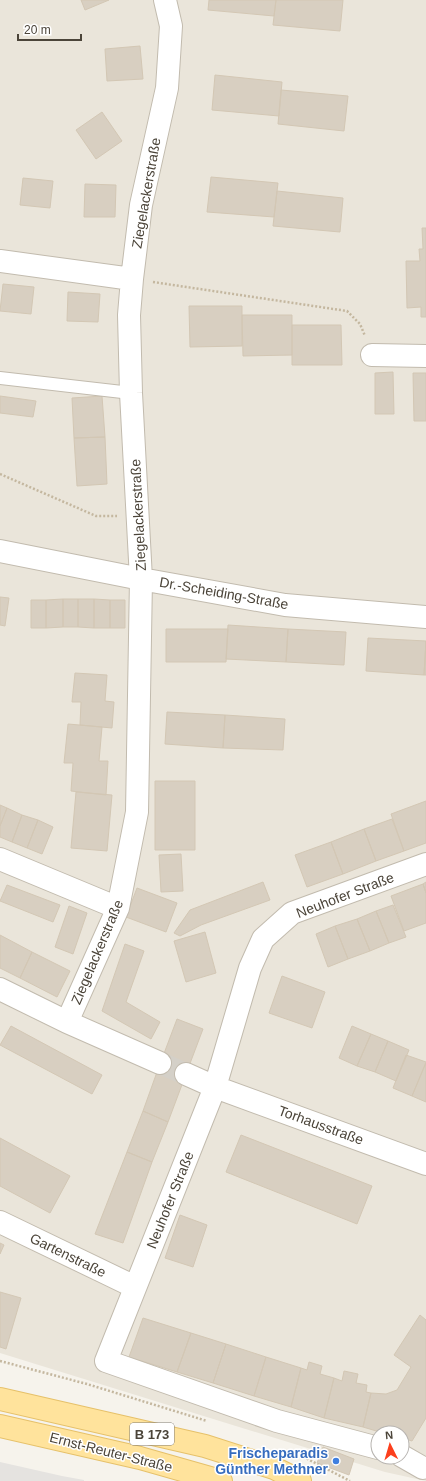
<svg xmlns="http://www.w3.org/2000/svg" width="426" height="1481" font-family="Helvetica,sans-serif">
<rect width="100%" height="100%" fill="#f6f3ec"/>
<path fill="#eae5da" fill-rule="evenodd" d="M0 0H426V1481L385 1472 0 1353ZM378 1433H402V1457H378Z"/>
<path fill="#e5e3e0" d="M0 1462 62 1476 84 1480V1481H0Z"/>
<path fill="#d8cfc1" stroke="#d3c7b4" d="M81 0H109L85 10Z
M209 0H276L274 16 208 10Z
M276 0H343L340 31 273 25Z
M140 46 143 79 107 81 105 49Z
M215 75 282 82 279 116 212 110Z
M281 90 348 96 344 131 278 124Z
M102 112 122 141 96 159 76 130Z
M211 177 278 183 274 217 207 212Z
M23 178 53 181 50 208 20 205Z
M85 184 116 185 115 217H84Z
M277 191 343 198 340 232 273 226Z
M422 228H426V317H421V307L407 308 406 261H420L419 249H423Z
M3 284 34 287 31 314 0 311Z
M68 292 100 294 98 322 67 321Z
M189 306H242V346L190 347Z
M242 315H292V355L243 356Z
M292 325H341L342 365H292Z
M393 372 394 414H375V373Z
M413 373H426V421H414Z
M0 396 36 401 33 417 0 413Z
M102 396 105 437 74 438 72 398Z
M105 437 107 484 77 486 74 438Z
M0 597 9 598 5 626 0 625Z
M63 599V627L46 628V600Z
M63 599H78V627H63Z
M78 599H94V628L78 627Z
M94 599 110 600V628H94Z
M31 600H46V628H31Z
M110 600H125V628H110Z
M228 625 288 629 286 662 226 659Z
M166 629H228L226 662H166Z
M288 629 346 632 344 665 286 662Z
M368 638 426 641 424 675 366 671Z
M426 641V675H424Z
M75 673 107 675 105 701 114 702 112 728 80 725 81 702H72Z
M167 712 225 715 223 748 165 744Z
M225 715 285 719 283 750 223 748Z
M68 724 102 727 99 761H108L106 795 71 791 73 763H64Z
M155 781H195V850H155Z
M76 792 112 795 107 851 71 848Z
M426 801V843L404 851 391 814Z
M0 805 7 808 0 826Z
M7 808 22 815 12 842 0 837V826Z
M22 815 38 820 27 848 12 842Z
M392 819 404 851 376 861 364 829Z
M38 820 53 827 42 854 27 848Z
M364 829 376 861 343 874 331 842Z
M331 842 343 874 307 887 295 855Z
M181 854 183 891 161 892 159 855Z
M263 882 270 900 201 925 180 936 174 933 190 910Z
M426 882V893L423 884Z
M423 884 426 893V923L404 931 391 896Z
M7 885 60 905 53 922 0 901Z
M137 888 177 903 166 932 126 917Z
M393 905 406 937 389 943 376 911Z
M69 906 87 913 73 954 55 947Z
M376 911 389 943 370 951 357 919Z
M357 919 370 951 348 959 335 926Z
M335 926 348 959 328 967 316 934Z
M205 932 216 973 186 982 174 941Z
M0 935 32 952 20 978 0 968Z
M125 944 144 951 126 1002 160 1022 151 1039 102 1011Z
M32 952 70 971 57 997 20 978Z
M282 976 325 992 312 1028 269 1013Z
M177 1019 203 1029 183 1082 157 1072Z
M11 1026 102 1075 92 1094 0 1045Z
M352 1026 371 1034 357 1066 339 1058Z
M371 1034 388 1041 375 1072 357 1066Z
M388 1041 409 1050 396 1081 375 1072Z
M406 1055 426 1062 412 1096 393 1088Z
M426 1063V1102L412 1096Z
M157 1072 183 1082 168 1122 143 1111Z
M143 1111 168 1122 152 1162 127 1152Z
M241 1135 372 1186 357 1224 226 1172Z
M0 1138 70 1176 50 1213 0 1186Z
M127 1152 152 1162 123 1243 95 1234Z
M180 1215 207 1225 193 1267 165 1258Z
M0 1243 4 1245 0 1254Z
M0 1292 21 1298 6 1349 0 1347Z
M420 1315 426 1320V1418L412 1441 402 1438V1433H383L363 1427 371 1393 386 1394 397 1390 411 1367 394 1355Z
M143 1318 191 1333 177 1372 129 1357Z
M191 1333 226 1344 213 1383 177 1372Z
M226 1344 266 1357 254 1396 213 1383Z
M266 1357 301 1368 291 1407 254 1396Z
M309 1362 322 1366 320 1374 334 1378 324 1418 291 1407 301 1368 307 1370Z
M344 1371 358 1374 356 1383 367 1385 366 1392 371 1393 363 1427 324 1418 334 1378 342 1381Z
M323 1447 354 1459 349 1475 317 1463Z"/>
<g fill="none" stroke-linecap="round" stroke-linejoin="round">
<path stroke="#d4d0c8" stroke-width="22" stroke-dasharray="22 11" stroke-linecap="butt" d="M160 1063 186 1074"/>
<g stroke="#c2bbae" stroke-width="14">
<path id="service" d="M0 378 131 393"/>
</g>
<g stroke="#c2bbae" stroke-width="24">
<path id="minor" d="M0 261 132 279
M372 355 426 356
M0 551 141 579 285 605 426 617
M0 859 118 908
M0 989 67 1022 160 1063
M67 1022 118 908 137 812 141 579 131 393 129 315 132 279 141 205 167 88 171 26 165 0
M186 1074 215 1087 426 1164
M0 1222 135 1287
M378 1448 277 1421 106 1361 215 1087 250 968 263 939 292 913 426 864
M402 1456 423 1468"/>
</g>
<g stroke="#e6c16a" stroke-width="24">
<path id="primary" d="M0 1399 205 1446 274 1468 300 1481
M0 1426 140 1458 221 1481"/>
</g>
<path stroke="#c4b79f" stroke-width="2.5" stroke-dasharray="2 2" stroke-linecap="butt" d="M153 282 347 311 360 324 365 336
M0 474 96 516H117
M0 1361 87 1384 207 1421
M296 1453 350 1481"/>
<use href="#service" stroke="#fff" stroke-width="12"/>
<use href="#minor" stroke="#fff" stroke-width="22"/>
<use href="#primary" stroke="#ffe39c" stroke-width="22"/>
</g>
<circle fill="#3f7fe0" stroke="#fff" stroke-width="1.5" cx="336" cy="1461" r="4"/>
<g text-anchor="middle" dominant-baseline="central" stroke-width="3" stroke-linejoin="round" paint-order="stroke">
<rect fill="#fff" stroke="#817c74" stroke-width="1" x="130" y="1423" width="44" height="22" rx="3"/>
<g font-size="13" font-weight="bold" fill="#4b4439">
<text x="152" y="1434">B 173</text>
</g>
<g font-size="14" fill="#4b4439" stroke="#fff">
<text transform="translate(146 193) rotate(-80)">Ziegelackerstraße</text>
<text transform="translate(138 515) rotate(-93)">Ziegelackerstraße</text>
<text transform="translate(224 593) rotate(10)">Dr.-Scheiding-Straße</text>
<text transform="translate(345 895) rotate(-21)">Neuhofer Straße</text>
<text transform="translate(97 952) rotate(-67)">Ziegelackerstraße</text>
<text transform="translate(321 1125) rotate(20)">Torhausstraße</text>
<text transform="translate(170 1200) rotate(-68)">Neuhofer Straße</text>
<text transform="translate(68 1255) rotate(26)">Gartenstraße</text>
<text transform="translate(111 1452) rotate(14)">Ernst-Reuter-Straße</text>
</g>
<g font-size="14" font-weight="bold" fill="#366cbe" stroke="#fff" text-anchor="end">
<text x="328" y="1453">Frischeparadis<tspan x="328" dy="16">Günther Methner</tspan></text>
</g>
</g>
<g transform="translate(390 1445) rotate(355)"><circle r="19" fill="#ffffff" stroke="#b7b4b0"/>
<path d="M0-3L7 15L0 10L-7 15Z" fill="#fc3f1d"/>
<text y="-6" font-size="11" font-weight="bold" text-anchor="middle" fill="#4b4439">N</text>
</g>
<path d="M18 34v6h63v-6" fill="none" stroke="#4b4439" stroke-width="2"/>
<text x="24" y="34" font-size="12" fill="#4b4439" stroke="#ffffff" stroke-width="3" paint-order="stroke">20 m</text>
</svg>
